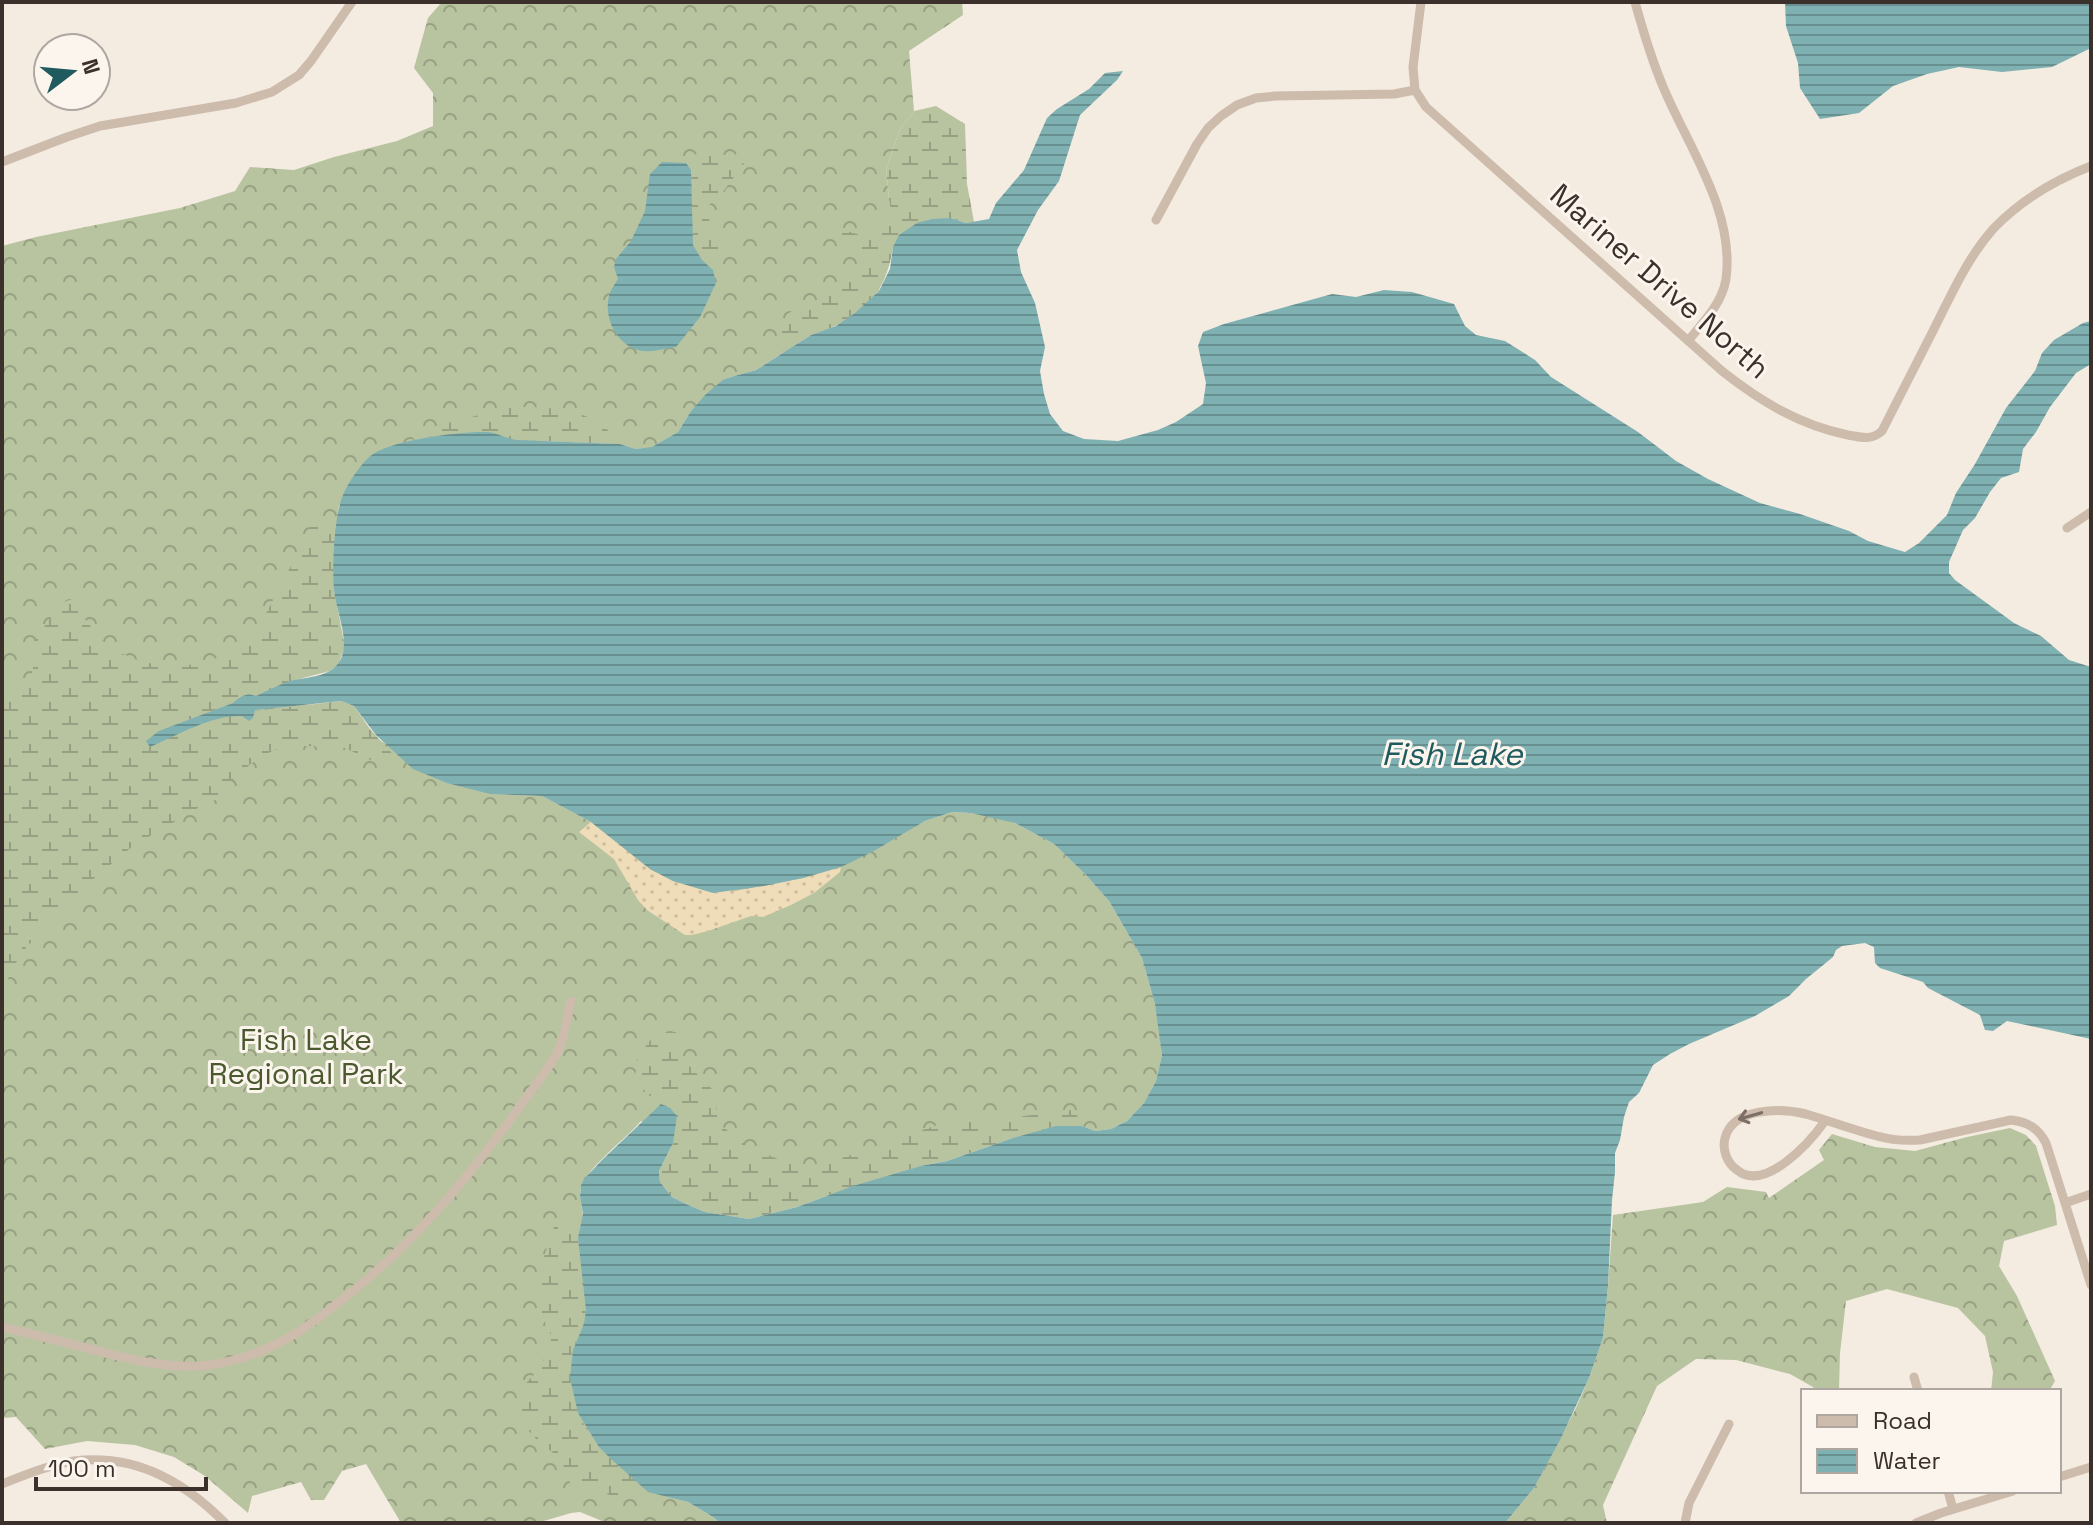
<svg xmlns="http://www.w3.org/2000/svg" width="2093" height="1525" font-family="'Space Grotesk',sans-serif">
<defs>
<pattern id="forest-crowns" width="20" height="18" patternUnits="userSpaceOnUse" patternTransform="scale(2)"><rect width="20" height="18" fill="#b8c4a0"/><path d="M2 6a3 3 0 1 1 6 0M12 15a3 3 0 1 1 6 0" fill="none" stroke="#97a083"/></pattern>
<pattern id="wetland-marsh" width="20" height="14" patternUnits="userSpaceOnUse" patternTransform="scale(2)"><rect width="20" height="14" fill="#b8c4a0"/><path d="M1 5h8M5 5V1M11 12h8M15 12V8" fill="none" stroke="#97a083"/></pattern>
<pattern id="sand-dots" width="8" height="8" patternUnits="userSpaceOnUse" patternTransform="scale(2)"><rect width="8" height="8" fill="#efdcb8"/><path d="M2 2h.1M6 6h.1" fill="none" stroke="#cebd9e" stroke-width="1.8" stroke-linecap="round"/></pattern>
<pattern id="water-rules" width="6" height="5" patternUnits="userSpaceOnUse" patternTransform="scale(2)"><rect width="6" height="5" fill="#7fb0b2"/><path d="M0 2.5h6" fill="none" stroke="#699091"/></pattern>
</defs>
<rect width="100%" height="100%" fill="#f4ebe1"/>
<path fill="url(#forest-crowns)" d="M442 2H737L758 4 759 2H962L963 15 909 51 914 111 900 129 886 169 890 208 879 291 756 370 724 379 691 411 678 432 651 448 636 449 620 444 547 441 339 505 334 563 288 682 256 696 306 705 490 794 542 796 591 822 907 830 925 821 952 812 971 813 996 817 1015 823 1054 844 1086 875 1109 901 1142 958 1155 1004 1159 1026 1162 1055 1156 1081 1144 1103 1127 1121 1111 1129 1095 1131 1082 1126 1013 1138 819 1198 641 1121C626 1139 582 1171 580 1192L611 1459 648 1491 688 1502 713 1517 720 1523H607L580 1512 571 1513 537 1523H401L366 1464 342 1471 324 1500H311L301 1482 252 1496 248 1513 205 1476 174 1457 135 1445 87 1441 45 1449 16 1417 2 1418V246L36 237 180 208 235 191 250 167 294 170 334 157 397 141 433 126V93L414 68 428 18Z
M2010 1128 2026 1135 2036 1146 2055 1206 2057 1225 2004 1241 1999 1266 2017 1296 2055 1381 2049 1391H1991L1993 1372 1985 1336 1958 1308 1887 1289 1846 1301 1840 1353 1839 1391H1816L1813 1387 1790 1374 1736 1360 1696 1359 1657 1386 1603 1505 1607 1523H1505L1534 1488 1576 1408 1589 1378 1603 1338 1608 1286 1613 1215 1703 1202 1727 1187 1766 1192 1769 1198 1824 1160 1819 1150 1832 1134 1875 1147 1915 1151 1967 1137Z"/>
<path fill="url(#wetland-marsh)" d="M936 106 965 124 967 184 974 222 966 223 951 218 893 247C887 286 871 309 835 326 828 330 819 332 811 335 802 340 793 347 784 353L781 331 790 312 827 296 853 277 859 263 848 247 836 236 840 229 857 234 883 225 890 208 886 169 900 129 914 111Z
M747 146 756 147 723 192 706 208 712 230 724 244 722 256 702 260 693 245 691 170 686 163 696 154 735 155Z
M512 407C552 407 595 407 620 444L517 440 503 438 491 432 433 436 411 440 451 422Z
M325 516 337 526 334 590 345 647 338 665 330 671 288 682 256 696H242L233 703 159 731 198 727 230 716H242L254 711 341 701 354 706 370 729 396 758 385 764 375 762 345 748 307 746 281 747 260 757 239 773 217 799 198 808 133 846 81 889 21 953 2 991V689L30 683 33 669 32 644 61 603 75 598 82 609 86 621 109 648 144 663 196 665 248 648 316 518Z
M676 1032 683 1060 714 1091 718 1123 746 1145 789 1164 822 1165 934 1126 968 1118H1009L1072 1110 1078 1117 1082 1126H1056L1013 1138 947 1161 921 1166 842 1190 797 1207 749 1219 705 1212 686 1204 672 1197 660 1182 659 1171 673 1143 670 1108 647 1094 635 1077 638 1056 655 1034Z
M583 1214C574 1243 585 1277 586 1306 587 1324 576 1336 572 1353 566 1388 578 1424 602 1450 614 1462 628 1472 639 1483V1494L618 1501 602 1490 577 1493 572 1488 561 1459 537 1440 516 1417 515 1402 527 1382 541 1367 552 1337 541 1314 537 1277 554 1227 568 1218Z"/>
<path fill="url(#sand-dots)" d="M591 822 650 869 673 881 735 891 803 878 841 867 840 872 814 893 791 905 763 917 751 916 708 931 692 935H685L647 910 638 900 614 859 579 832Z"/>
<path fill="url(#water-rules)" d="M1785 2H2091V48L2052 67 2002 72 1959 67 1927 74 1893 86 1859 113 1820 119 1800 88 1798 63 1786 26Z
M1123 71 1117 80 1080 115 1059 181 1038 210 1017 250 1021 272 1035 303 1045 347 1040 371 1044 394 1050 414 1063 431 1084 439 1118 441 1158 430 1176 422 1203 404 1206 383 1198 346 1203 332 1224 324 1332 294 1356 297 1384 290 1412 292 1454 304 1465 326 1476 335 1505 341 1535 360 1551 377 1638 432 1676 461 1708 479 1760 503 1800 514 1849 531 1868 541 1905 552 1919 543 1947 515 1956 493 1975 464 2006 408 2035 371 2042 353 2054 340 2083 323 2091 321V364L2076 373 2050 407 2036 432 2023 449 2019 472 2001 478 1990 492 1975 518 1963 530 1949 562V573L1955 580 2014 623 2041 636 2069 660 2091 667V1039L2007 1021 1993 1031 1985 1030 1980 1015 1928 988 1923 982 1880 968 1875 963 1874 947 1865 943 1842 946 1836 950 1833 957 1806 979 1789 996 1755 1016 1689 1044 1670 1054 1653 1065 1639 1093 1629 1102 1624 1117 1620 1140 1615 1153V1172L1612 1200 1608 1286 1603 1338 1589 1378 1561 1438 1534 1488 1505 1523H720L713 1517 688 1502 648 1492 611 1459 599 1447 578 1413 570 1378 573 1350 584 1324 586 1310 578 1238 583 1214 580 1196 581 1185 585 1178 602 1160 661 1104 670 1108 677 1116 673 1143 659 1171 660 1182 672 1197 686 1204 705 1212 749 1219 797 1207 853 1186 921 1166 947 1161 1013 1138 1056 1126H1082L1095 1131 1111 1129 1127 1121 1144 1103 1156 1081 1162 1055 1155 1004 1142 958 1109 901 1086 875 1054 844 1015 823 971 813 952 812 925 821 872 852 841 867 803 878 764 886 713 893 673 881 650 869 591 822 542 796 490 794 447 783 413 769 376 735 354 706 341 701 255 710 253 718 249 721 242 716C211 715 178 735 150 747L146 741 159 731 233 703C241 696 246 692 256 696 267 691 278 685 290 681 304 677 325 678 336 666 354 647 336 613 334 590 332 568 334 525 340 504 344 488 357 469 369 457 388 440 461 431 488 432 497 433 507 439 517 440L620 444 636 449 652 447 678 432 691 411 706 394 724 379 756 370 811 335 836 326 855 313 879 291 890 269 893 247 899 235 917 223 932 219 951 218 966 223 989 219 996 203 1024 170 1047 118 1057 109 1089 89 1105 73Z
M662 162 686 163 691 170 693 245 702 260 713 270 716 283 700 317 676 347C666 348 654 352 643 351 619 348 603 320 609 296 610 291 615 284 618 279L614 267 616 259 631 241 645 211 650 174Z"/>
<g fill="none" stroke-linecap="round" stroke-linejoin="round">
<path stroke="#cdbbac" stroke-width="9" d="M1635 2C1643 31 1652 61 1664 89 1689 148 1735 212 1726 279 1722 304 1703 322 1688 341
M1415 90 1413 67 1421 2
M2 162 67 137 100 126 236 103 272 92 299 75 311 61 352 2
M1156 220 1197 144 1208 128 1221 116 1237 105 1256 98 1276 96 1394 94 1415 90 1426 107 1722 371C1760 401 1799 425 1848 435 1861 437 1871 441 1882 431 1900 396 1917 362 1935 327 1952 293 1968 257 1994 228 2021 200 2055 180 2091 166
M2067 528 2091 512
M1825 1121C1810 1142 1765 1193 1737 1170 1727 1163 1722 1150 1725 1138 1733 1107 1781 1108 1806 1114 1830 1121 1853 1130 1877 1136 1891 1140 1905 1141 1920 1140L2011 1120C2028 1122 2038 1128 2046 1143L2091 1285
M2065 1203 2091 1194
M2 1327C31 1334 61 1341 90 1349 129 1359 169 1370 209 1365 262 1358 303 1332 343 1299 411 1246 465 1182 515 1113 529 1094 545 1074 557 1053 565 1038 567 1017 571 1001
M1914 1377 1918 1391
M2059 1477 2091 1467
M2 1484C25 1475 49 1465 74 1461 135 1453 184 1481 225 1523
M1948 1491 1953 1509
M1685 1523 1689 1503 1729 1424
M1916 1523 1941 1513 2013 1491"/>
</g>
<defs><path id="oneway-shaft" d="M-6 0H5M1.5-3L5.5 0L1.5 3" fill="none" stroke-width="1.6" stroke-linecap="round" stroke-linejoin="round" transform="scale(2)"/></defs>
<use stroke="#7d6f65" href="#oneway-shaft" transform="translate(1750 1116) rotate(164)"/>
<g text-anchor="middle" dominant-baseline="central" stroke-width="6" stroke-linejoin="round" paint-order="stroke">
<g font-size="30" fill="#3b302b" stroke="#fbf5ee">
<text transform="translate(1660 281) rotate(41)">Mariner Drive North</text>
</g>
<g font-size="30" fill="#4a5a2e" stroke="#fbf5ee">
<text x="306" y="1039">Fish Lake<tspan x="306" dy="34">Regional Park</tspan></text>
</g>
<g font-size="32" font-style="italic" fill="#1f5a5e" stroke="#fbf5ee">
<text x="1452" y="754">Fish Lake</text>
</g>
</g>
<rect width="2093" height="1525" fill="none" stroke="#3b302b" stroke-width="8"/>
<rect x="1801" y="1389" width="260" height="104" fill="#fbf5ee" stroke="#aea6a0" stroke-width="2"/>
<rect x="1817" y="1415" width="40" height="12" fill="#cdbbac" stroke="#aea6a0" stroke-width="2"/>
<text x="1873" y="1429" font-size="24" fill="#3b302b">Road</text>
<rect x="1817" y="1449" width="40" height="24" fill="url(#water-rules)" stroke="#aea6a0" stroke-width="2"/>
<text x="1873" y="1469" font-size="24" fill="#3b302b">Water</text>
<g transform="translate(72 72) rotate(74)"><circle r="38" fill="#fbf5ee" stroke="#aea6a0" stroke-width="2"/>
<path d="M0-6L14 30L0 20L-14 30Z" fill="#1f5a5e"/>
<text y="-12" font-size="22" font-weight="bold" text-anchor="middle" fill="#3b302b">N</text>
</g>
<path d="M36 1477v12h170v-12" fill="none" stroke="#3b302b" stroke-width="4"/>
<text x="48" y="1477" font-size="24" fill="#3b302b" stroke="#fbf5ee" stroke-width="6" paint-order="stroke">100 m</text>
</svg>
